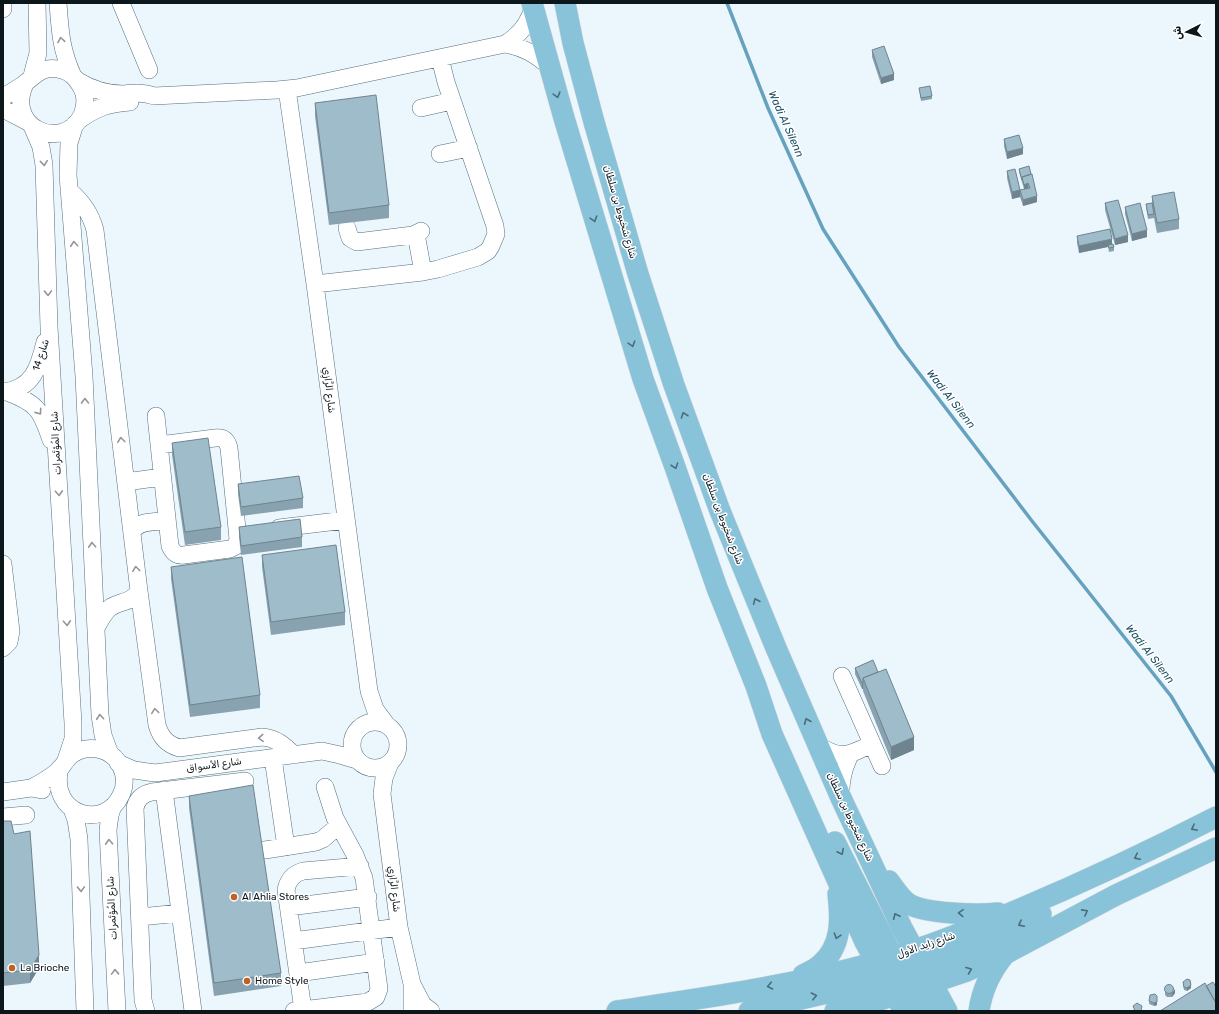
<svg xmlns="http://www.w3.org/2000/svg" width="1219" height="1014" font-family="Rubik,Cairo,sans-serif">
<rect width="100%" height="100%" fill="#ebf7fd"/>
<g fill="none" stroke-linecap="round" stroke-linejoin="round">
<path stroke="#66a1bd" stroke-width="3.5" d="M727 3 768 108 823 229 899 347 1032 521 1171 696 1216 772"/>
<g stroke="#55707e" stroke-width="18">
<path id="minor" d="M58 3C60 31 61 50 73 76
M121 3 149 70
M3 9V3
M505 44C524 47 536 55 550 67
M32 76 38 53 37 3
M78 81C93 90 106 94 123 94 134 93 144 92 154 96L277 90 297 88 505 44C520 35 529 24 533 7
M287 89 315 284 369 691 375 709 386 724
M3 97C10 93 17 89 24 84 37 74 43 65 62 70 70 72 76 78 80 85 86 94 86 105 82 115 62 154 3 126 26 82
M421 108 452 101
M3 109 28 122
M79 120C98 107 107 104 130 102
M75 124 69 143 68 175 84 376 100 715 103 735 110 754
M32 126 41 147 44 165 49 327 73 723V739L66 760
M440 154 469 148
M69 190C82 202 90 212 95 230L139 591 157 725C161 738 167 744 179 748L262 737C276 738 284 745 294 755
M347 228 350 238 357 242 413 235 421 231
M416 234 423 272
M315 284 423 272 438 269 478 257 488 251 491 246 496 234 495 226 446 82 440 58
M3 392C33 389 39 367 45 342
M7 392C37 403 41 410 51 440
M156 416 170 546C173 553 177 556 184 555L230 549 236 546 238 539 229 448C227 440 223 437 215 438L159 445
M125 474 127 479 133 481 162 477
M279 528 346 520
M132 534C135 520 156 522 167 521
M3 564 11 631 9 642 3 648
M96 628C100 621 104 612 111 607 122 601 132 602 139 591
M842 676 882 766
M352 745a23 23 0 1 1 46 0a23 23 0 1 1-46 0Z
M817 744C841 761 849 755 872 744
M273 758 286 847
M118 763 134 770 155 773 322 751 340 755 357 760
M390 763 384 778 382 794 399 927 412 984V1011
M31 788C41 783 51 777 59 770 64 765 66 758 73 754 88 744 109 748 119 763 125 773 126 785 121 795 105 831 48 815 60 768
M164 790 193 1011
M3 792 31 788 42 790
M841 798C840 782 843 769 850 755
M113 806 110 815 108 830 117 1011
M72 809 76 820 79 839 85 1011
M3 817 26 815
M265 850 316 842 323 839 338 826
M289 907 368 897
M140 917 180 913
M293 941 399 927
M298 973 376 962
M413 986 423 1005 431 1011
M303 1010 286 890C288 880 293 874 303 871L360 866
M146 1011 143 1000 135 808C137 799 142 794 152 792L245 781
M294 1011 368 1002 376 997 379 989 364 878 355 855 335 818 325 787"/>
</g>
<g stroke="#d3d5d6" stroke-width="22">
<path id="major" d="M532 3 564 118 643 379 675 467 717 588 756 686 772 734 865 942 904 1011
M565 3 573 43 594 122 638 274 674 385 720 511 776 648 841 798 902 928 947 1011
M835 842 893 957C902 971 916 979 932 983
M889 881C895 889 901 899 909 904 926 914 978 915 998 913
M911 974 987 941 1041 914
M803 975C809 972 816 969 821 964 842 946 841 919 838 894
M907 978 915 989 926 1011
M617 1011C704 998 791 986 876 962 917 951 957 935 996 919 1071 888 1144 854 1216 817
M749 1011 862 985 886 979 897 973
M835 1011 871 1003 967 971 1005 954 1116 895 1216 848
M979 1011C982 989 991 971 1005 954"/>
</g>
<use href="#minor" stroke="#fff" stroke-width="17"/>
<use href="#major" stroke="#89c3da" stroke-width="21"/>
</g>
<path fill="#89a2af" d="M872 50 894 80 881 84 872 57Z
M919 88 932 96V99L921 101Z
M315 103 389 205V218L329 225 315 116Z
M1004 139 1023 154 1007 159 1004 146Z
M1029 166 1037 202 1023 206 1020 197 1012 199 1007 178V171L1020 190 1024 189 1019 172V169Z
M1152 196 1179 219V229L1157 233 1154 218 1148 219 1146 207V204L1152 203Z
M1105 203 1128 242 1115 245 1105 210Z
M1125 207 1147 237 1132 241 1125 214Z
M1077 236 1112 244 1114 247V251L1109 252 1108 247 1079 253 1077 243Z
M172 443 221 527V540L185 545 172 455Z
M238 484 303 498V508L241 516 238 494Z
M239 527 302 537V547L241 555 239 537Z
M262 555 345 612V625L271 635 262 567Z
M171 567 260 695V708L190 717 171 579Z
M855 668 878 672 914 750 891 760 863 691V689H862L855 674Z
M189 796 281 973V986L214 996 189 808Z
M3 821 39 968 30 983 3 986Z
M1183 982 1191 988 1187 991 1184 990 1183 985Z
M1165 989 1175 993 1172 997H1167L1165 995Z
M1150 995 1157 1005 1154 1006 1149 1004Z"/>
<path fill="#6f848e" d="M894 74V80L881 84V78Z
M1023 148V154L1007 159V152Z
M1028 183V190L1024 191V185Z
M1020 190V197L1012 199V192Z
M1037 196V202L1023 206V200Z
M1147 230V237L1132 241V234Z
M1128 235V242L1115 245V239Z
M1112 239V246L1079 253V246Z
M862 683H863V689H862Z
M914 737V750L891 760V747Z
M39 955V968L30 983V970Z
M1191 985V988L1187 991V988Z
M1175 989V993L1172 997V993Z
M1157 996V1005L1154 1006V1003Z"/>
<path fill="#9fbccb" stroke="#6f848e" d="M884 46 894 74 881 78 872 50Z
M930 86 932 96 921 98 919 88Z
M376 95 389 205 329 213 315 103Z
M1019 135 1023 148 1007 152 1004 139Z
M1029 166 1031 174 1022 177V180L1019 169Z
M1015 169 1020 190 1012 192 1007 171Z
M1032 174 1037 196 1023 200 1020 190 1030 188 1028 183 1024 185 1022 177Z
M1174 192 1179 219 1157 223 1152 196Z
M1118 200 1128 235 1115 239 1105 203Z
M1140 203 1147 230 1132 234 1125 207Z
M1152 203 1154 214 1148 215 1146 204Z
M1110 229 1112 239 1079 246 1077 236Z
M1113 244 1114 247 1109 248 1108 245Z
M208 438 221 527 185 532 172 443Z
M299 476 303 498 241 507 238 484Z
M300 519 302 537 241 546 239 527Z
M336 545 345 612 271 622 262 555Z
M242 557 260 695 190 705 171 567Z
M873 660 878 672 863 678V683H862L855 668Z
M886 669 914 737 891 747 863 678Z
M253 785 281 973 214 983 189 796Z
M3 821H11L14 834 30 831 39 955 30 970 3 973Z
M1187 979 1190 980 1191 985 1187 988 1184 987 1183 982Z
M1213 982 1216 987V1003L1206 986Z
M1205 983 1216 1003V1011H1160Z
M1164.5 989a4.5 4.5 0 1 1 9 0a4.5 4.5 0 1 1-9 0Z
M1155 994 1157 996V1002L1154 1003 1149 1001 1150 995Z
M1137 1003 1142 1006 1141 1011H1135L1133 1006Z"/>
<defs><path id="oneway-chevron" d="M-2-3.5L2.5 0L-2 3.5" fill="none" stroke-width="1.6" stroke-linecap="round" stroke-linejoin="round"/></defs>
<g stroke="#929799">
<use href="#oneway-chevron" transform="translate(61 40) rotate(-99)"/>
<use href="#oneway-chevron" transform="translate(44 163) rotate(84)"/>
<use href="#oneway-chevron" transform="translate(74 244) rotate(-95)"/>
<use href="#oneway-chevron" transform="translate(48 293) rotate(88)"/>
<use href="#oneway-chevron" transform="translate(85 401) rotate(-91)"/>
<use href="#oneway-chevron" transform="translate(39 412) rotate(55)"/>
<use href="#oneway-chevron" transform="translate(121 440) rotate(-97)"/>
<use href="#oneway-chevron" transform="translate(59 493) rotate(87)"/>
<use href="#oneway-chevron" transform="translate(92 545) rotate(-93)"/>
<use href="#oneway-chevron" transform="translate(136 569) rotate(-97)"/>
<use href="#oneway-chevron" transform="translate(67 623) rotate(87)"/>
<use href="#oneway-chevron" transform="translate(155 711) rotate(-98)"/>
<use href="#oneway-chevron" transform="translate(100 717) rotate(-95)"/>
<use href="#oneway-chevron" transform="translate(261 738) rotate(177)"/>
<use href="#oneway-chevron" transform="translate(109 842) rotate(-93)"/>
<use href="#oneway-chevron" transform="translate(81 889) rotate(88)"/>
<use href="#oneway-chevron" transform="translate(115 972) rotate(-92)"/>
</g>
<g stroke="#4a6d7b">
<use href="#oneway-chevron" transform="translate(557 95) rotate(74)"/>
<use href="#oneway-chevron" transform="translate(594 219) rotate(73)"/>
<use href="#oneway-chevron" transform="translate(632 344) rotate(73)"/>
<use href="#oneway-chevron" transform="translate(684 415) rotate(-109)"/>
<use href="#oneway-chevron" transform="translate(675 466) rotate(71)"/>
<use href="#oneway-chevron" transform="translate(756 601) rotate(-113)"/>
<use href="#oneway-chevron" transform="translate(807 721) rotate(-113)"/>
<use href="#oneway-chevron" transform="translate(1194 828) rotate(153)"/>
<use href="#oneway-chevron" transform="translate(841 852) rotate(63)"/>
<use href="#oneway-chevron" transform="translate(1137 857) rotate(154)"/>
<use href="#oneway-chevron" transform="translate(1085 912) rotate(-28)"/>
<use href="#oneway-chevron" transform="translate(961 913) rotate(-177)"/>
<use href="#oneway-chevron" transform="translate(896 916) rotate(-115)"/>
<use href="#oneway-chevron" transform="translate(1021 924) rotate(153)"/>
<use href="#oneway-chevron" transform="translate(837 936) rotate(107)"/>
<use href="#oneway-chevron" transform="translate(969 970) rotate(-22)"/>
<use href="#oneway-chevron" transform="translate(770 986) rotate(168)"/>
<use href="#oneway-chevron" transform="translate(814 996) rotate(-13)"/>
</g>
<g fill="#c16020" stroke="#fff" stroke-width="1.5">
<circle cx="234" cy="897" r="4"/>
<circle cx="12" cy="968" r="4"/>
<circle cx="247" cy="981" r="4"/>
</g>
<g text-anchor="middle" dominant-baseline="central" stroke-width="3" stroke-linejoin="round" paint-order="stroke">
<g font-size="10" fill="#0c171c" stroke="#fff">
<text transform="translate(620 212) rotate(74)">شارع شخبوط بن سلطان</text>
<text transform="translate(41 355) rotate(-72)">شارع 14</text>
<text transform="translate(329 390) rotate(83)">شارع الرَّازِي</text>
<text transform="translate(56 443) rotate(-93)">شارع المُؤتَمرات</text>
<text transform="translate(723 519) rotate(69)">شارع شخبوط بن سلطان</text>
<text transform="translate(214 765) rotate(-8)">شارع الأسواق</text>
<text transform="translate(850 817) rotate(65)">شارع شخبوط بن سلطان</text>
<text transform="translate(394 889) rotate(83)">شارع الرَّازِي</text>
<text transform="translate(112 908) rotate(-93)">شارع المُؤتَمرات</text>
<text transform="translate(926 945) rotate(-19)">شارع زايد الأول</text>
</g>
<g font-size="10" fill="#0c171c" stroke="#fff" text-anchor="start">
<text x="242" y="897">Al Ahlia Stores</text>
<text x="20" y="968">La Brioche</text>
<text x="255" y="981">Home Style</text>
</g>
<g font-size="11" font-style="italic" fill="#1f4f64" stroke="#fff">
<text transform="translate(786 124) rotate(66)">Wadi Al Silenn</text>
<text transform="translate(951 399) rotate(52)">Wadi Al Silenn</text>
<text transform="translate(1150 654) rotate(52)">Wadi Al Silenn</text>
</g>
</g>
<rect width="1219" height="1014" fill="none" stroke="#0c171c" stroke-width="8"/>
<g transform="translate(1187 32) rotate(264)" stroke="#ffffff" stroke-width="3" paint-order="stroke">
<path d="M0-3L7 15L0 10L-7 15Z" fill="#0c171c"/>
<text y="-6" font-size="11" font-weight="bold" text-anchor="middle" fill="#0c171c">ش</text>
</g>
</svg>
